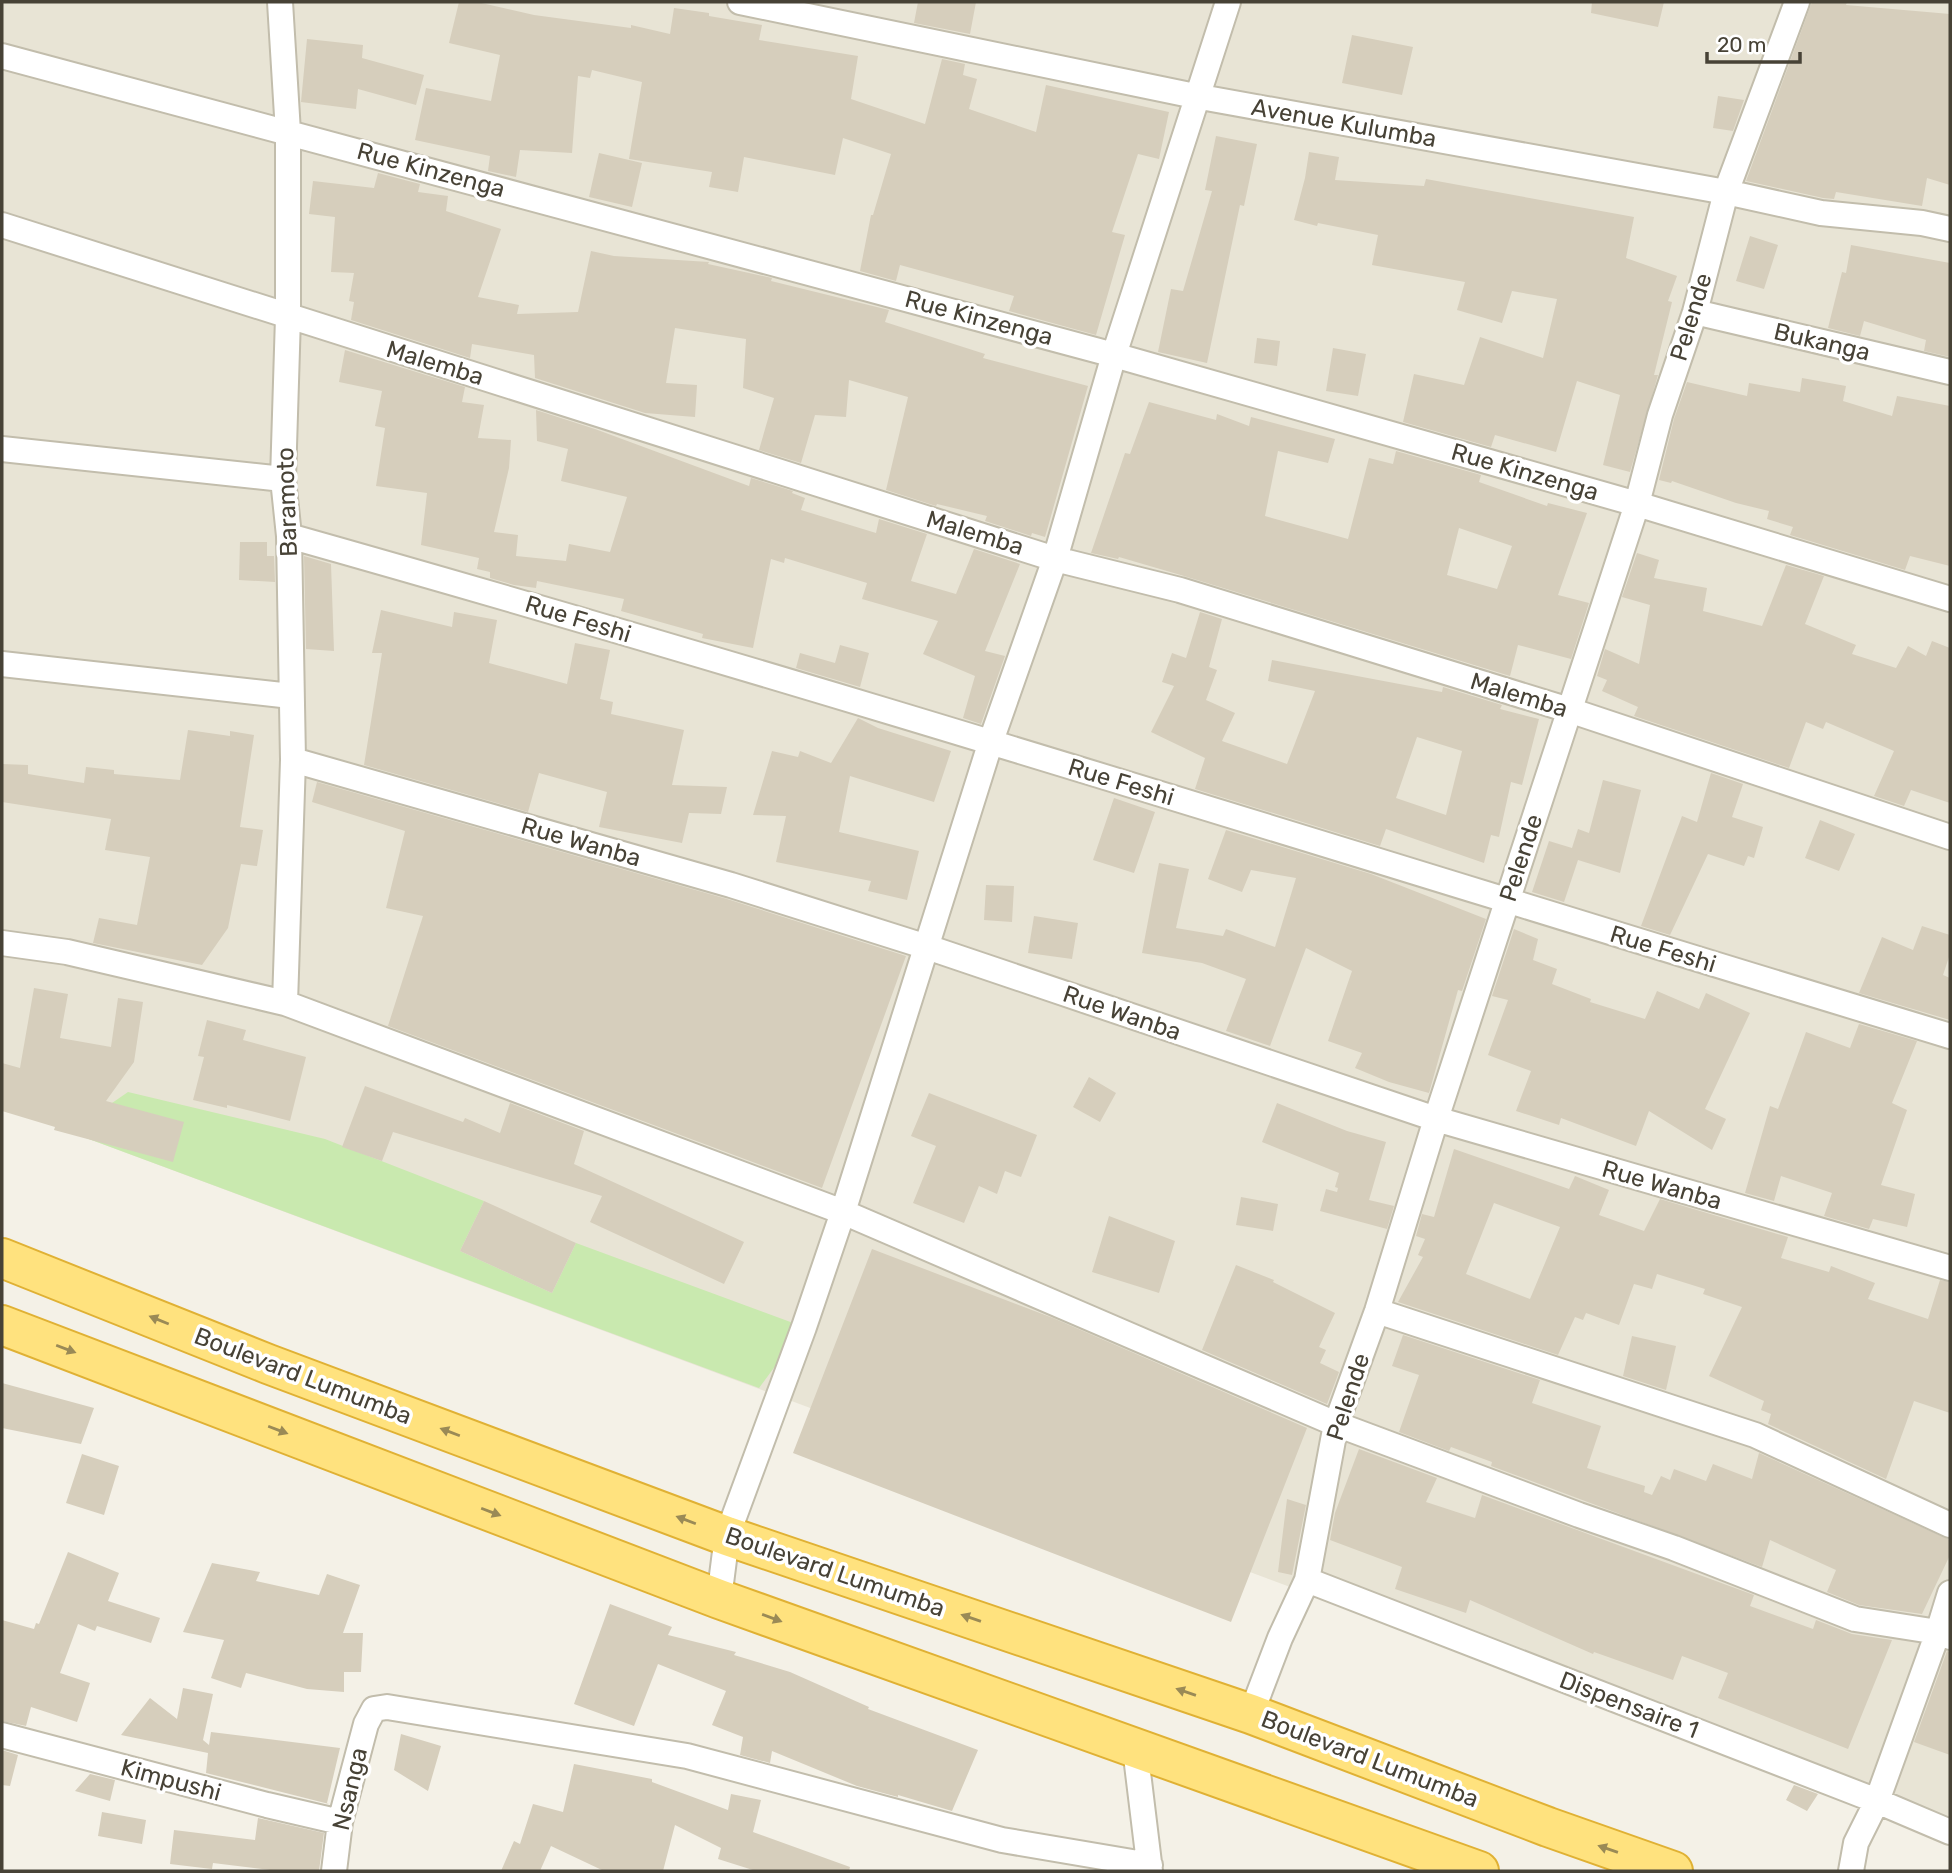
<svg xmlns="http://www.w3.org/2000/svg" width="1952" height="1873" font-family="Rubik,sans-serif">
<rect width="100%" height="100%" fill="#f4f1e7"/>
<path fill="#e8e4d5" d="M2 2H1950V1833L70 1132 2 1103Z"/>
<path fill="#c9e9af" d="M128 1092 325 1139 484 1201 460 1251 552 1293 576 1243 804 1327 759 1388 70 1132Z"/>
<path fill="#d6cebc" fill-rule="evenodd" d="M459 2H477L534 15 631 28V25L670 34 674 8 709 13V16L762 25 759 40 858 56 851 99 925 124 942 59 965 64 963 75 977 79 969 109 1036 132 1046 85 1169 112 1159 159 1138 154 1112 232 1125 235 1096 335 1009 311 1014 296 900 265 896 281 860 271 871 215H873L891 154 843 138 835 175 744 157 738 192 709 187 712 172 629 159 642 82 592 70 590 78 578 76 572 153 520 150 516 177 488 171 490 156 415 140 426 88 491 101 500 55 449 43Z
M918 2H976L970 34 914 23Z
M1592 2H1664L1658 27 1591 13Z
M1812 2H1847L1846 5 1950 14V185L1927 178 1922 206 1836 192 1834 199 1823 198 1746 181Z
M1352 35 1413 47 1402 95 1342 83Z
M307 39 363 45 362 58 424 75 416 105 358 89 356 109 301 102Z
M1718 96 1744 100 1733 131 1713 128Z
M1216 136 1257 144 1244 206 1240 205 1207 363 1158 352 1171 289 1183 291 1212 191 1205 190Z
M1309 152 1339 157 1335 180 1424 186 1426 179 1634 217 1626 258 1677 276 1668 301 1672 302 1654 375H1658L1630 472 1603 465 1620 395 1577 381 1556 452 1495 435 1491 447 1403 422 1414 374 1464 385 1480 337 1543 358 1557 299 1512 291 1502 323 1457 310 1465 282 1372 265 1378 235 1318 223 1317 226 1294 220 1305 178Z
M599 153 642 163 632 207 589 197Z
M378 173 420 184 418 192 448 196 446 211 501 229 478 297 519 305 517 314 578 312 591 251 614 256 709 262 708 264 772 278 771 281 889 310 885 322 985 354 983 358 1088 386 1045 537 1032 533 1031 536 985 521 987 516 937 504 936 506 886 490 908 397 849 380 846 417 815 415 801 463 759 450 774 398 743 388 746 339 675 328 666 383 697 385 695 417 645 413 535 378 534 355 472 344 470 358 351 320 354 302 349 301 354 273 331 272 335 217 309 214 313 181 374 188Z
M1750 236 1778 245 1764 289 1736 281Z
M1851 245 1950 263V357L1924 351 1926 340 1864 321 1860 336 1828 328 1842 272 1846 273Z
M1257 338 1280 341 1277 366 1254 363Z
M1333 348 1366 354 1358 396 1326 391Z
M345 350 465 387 462 402 484 405 478 438 511 440 509 468 494 532 518 535 516 556 566 561 569 544 610 552 627 497 561 481 568 449 537 441 536 410 595 429 749 486 751 478 793 491 792 493 805 498 801 510 876 533 879 519 927 534 911 581 956 594 974 549 1020 564 985 651 1005 656 981 724 963 718 975 676 923 654 938 621 862 599 867 583 785 558 784 563 771 559 753 648 702 638 703 634 621 611 624 599 537 581 536 588 514 585 490 578V572L477 569 479 558 421 545 427 493 376 486 385 428 375 426 382 391 339 382Z
M1802 378 1846 386 1843 401 1892 416 1897 396 1950 406V566L1910 556 1905 570 1790 535 1793 527 1767 519 1769 511 1736 503 1672 481 1671 483 1659 480 1674 419 1687 382 1747 396 1749 383 1800 392Z
M1149 402 1216 420 1217 414 1249 426 1251 417 1335 439 1328 463 1278 451 1265 516 1348 539 1369 458 1393 464 1396 451 1481 475 1479 482 1547 506 1548 503 1587 513 1558 595 1589 603 1571 659 1518 645 1510 676 1184 576 1119 557 1118 559 1091 553 1125 453 1130 454ZM1459 528 1512 546 1497 589 1447 575Z
M240 542H267V556H274L275 582 239 580Z
M1637 553 1659 560 1654 578 1707 588 1703 611 1762 626 1786 565 1824 576 1805 624 1856 645 1852 654 1896 668 1908 646 1926 656 1932 641 1950 648V803L1911 790 1904 806 1874 796 1894 751 1826 722 1823 729 1806 722 1789 768 1634 716 1638 707 1602 691 1607 680 1597 676 1605 649 1639 664 1650 605 1622 597Z
M304 556 331 564 334 651 306 649Z
M381 610 452 627 454 612 497 620 489 663 567 684 575 643 610 650 600 699 613 702 611 714 684 730 672 785 727 787 721 814 689 813 682 843 599 827 607 792 539 773 528 812 364 765 382 653H372Z
M1200 612 1222 619 1209 667 1217 670 1206 700 1235 713 1222 741 1287 764 1315 691 1268 681 1272 660 1442 692 1443 687 1502 705 1500 709 1539 719 1522 785 1511 782 1499 837 1491 835 1484 863 1386 829 1380 846 1195 789 1205 758 1151 732 1174 686 1162 682 1172 653 1186 658ZM1417 737 1462 751 1446 815 1396 798Z
M840 645 869 653 860 687 796 668 800 653 835 663Z
M858 718 878 728 951 751 934 802 850 776 839 832 919 851 907 900 868 891 871 881 776 862 786 816 753 815 772 751 798 757 800 751 831 763Z
M188 730 230 736V731L254 735 240 827 263 830 257 866 241 864 228 928 202 965 93 943 99 918 137 925 150 857 105 850 111 819 2 802V764L28 765V774L84 783 86 767 114 770V774L180 780Z
M1711 773 1743 784 1732 817 1763 827 1754 858 1748 856 1744 866 1708 854 1670 935 1641 926 1682 816 1697 822Z
M1603 780 1641 790 1620 873 1578 860 1564 902 1532 892 1549 841 1572 848 1578 829 1589 833Z
M317 782 727 899 906 956 822 1188 388 1026 423 916 386 908 405 831 312 802Z
M1114 798 1155 812 1134 873 1093 860Z
M1820 820 1855 834 1839 871 1805 858Z
M1226 830 1371 874 1486 919 1462 991 1458 990 1429 1093 1389 1082 1355 1068 1362 1053 1328 1041 1352 971 1306 948 1270 1046 1226 1031 1246 979 1202 963 1142 953 1159 863 1189 869 1176 928 1223 936 1226 929 1275 947 1296 878 1251 870 1242 892 1208 879Z
M986 885 1014 886 1012 922 984 920Z
M1034 916 1078 923 1072 959 1028 953Z
M1922 926 1950 935V954L1943 975 1950 978V1020L1859 993 1882 937 1913 950Z
M1514 929 1538 939 1533 960 1557 969 1552 984 1591 999 1590 1002 1645 1019 1657 991 1699 1009 1706 993 1750 1013 1705 1109 1726 1119 1712 1150 1649 1111 1636 1146 1561 1118 1559 1125 1516 1111 1531 1071 1488 1055 1508 1000 1492 996Z
M34 988 68 994 60 1038 111 1047 118 998 143 1002 134 1062 106 1101 184 1122 173 1162 54 1130 55 1127 2 1111V1063L20 1068Z
M207 1020 246 1030 243 1040 306 1057 290 1121 227 1105V1108L193 1100 204 1057 198 1056Z
M1859 1024 1917 1041 1892 1103 1907 1110 1881 1185 1915 1194 1907 1227 1873 1219 1869 1229 1824 1216 1832 1193 1781 1176 1774 1201 1745 1193 1770 1106 1778 1109 1806 1032 1850 1048Z
M1089 1077 1116 1093 1100 1122 1073 1107Z
M365 1086 463 1122 465 1118 500 1133 510 1103 584 1131 574 1164 744 1242 724 1284 590 1222 602 1196 393 1132 382 1161 342 1147Z
M929 1093 1037 1135 1021 1177 1005 1171 997 1194 979 1186 964 1223 913 1203 936 1146 911 1136Z
M1277 1103 1347 1131 1386 1142 1369 1200 1394 1206 1387 1229 1320 1211 1326 1189 1337 1192 1338 1188 1335 1187 1339 1173 1262 1142Z
M1454 1149 1569 1189 1575 1176 1609 1190 1599 1215 1644 1231 1660 1199 1788 1237 1781 1258 1829 1272 1831 1266 1875 1283 1868 1299 1928 1319 1940 1280 1950 1282V1413L1914 1401 1886 1479 1768 1424 1771 1414 1761 1410 1764 1401 1709 1376 1742 1307 1703 1294 1705 1289 1657 1274 1652 1289 1634 1284 1619 1325 1586 1313 1583 1320 1575 1317 1558 1355 1398 1302 1423 1257 1418 1255 1425 1239 1416 1236 1422 1214 1434 1217ZM1494 1203 1560 1227 1530 1299 1466 1274Z
M1241 1197 1278 1204 1273 1231 1236 1225Z
M484 1201 576 1243 552 1293 460 1251Z
M1109 1216 1175 1241 1159 1293 1092 1272Z
M872 1249 1053 1318 1307 1428 1231 1622 793 1453Z
M1236 1265 1274 1280 1273 1282 1335 1313 1319 1347 1326 1350 1320 1363 1339 1372 1327 1404 1202 1350Z
M1403 1335 1540 1380 1532 1403 1601 1426 1587 1468 1645 1486 1644 1492 1652 1495 1661 1476 1670 1480 1674 1469 1706 1481 1713 1464 1752 1479 1759 1453 1950 1540V1555L1922 1614 1859 1605 1827 1592 1836 1570 1770 1540 1762 1567 1491 1466 1492 1462 1451 1447 1449 1451 1399 1432 1419 1375 1392 1366Z
M1632 1336 1676 1346 1666 1390 1623 1376Z
M2 1383 94 1408 81 1444 2 1428Z
M1359 1449 1437 1478 1426 1502 1475 1518 1482 1495 1754 1595 1750 1606 1813 1629 1816 1620 1852 1634 1892 1640 1848 1749 1718 1698 1728 1673 1682 1656 1673 1680 1594 1652 1593 1654 1470 1600 1466 1613 1395 1589 1402 1567 1330 1540 1335 1513Z
M82 1454 119 1466 104 1515 66 1503Z
M1287 1499 1306 1505 1292 1575 1278 1572Z
M68 1552 119 1573 108 1601 160 1618 151 1643 97 1626 95 1631 78 1624 60 1673 90 1683 77 1722 31 1707 26 1726 2 1721V1620L34 1629 36 1623 39 1624Z
M212 1563 260 1572 256 1581 319 1595 327 1574 360 1585 343 1633H363L361 1672H344V1692L307 1689 246 1673 241 1688 211 1678 224 1640 183 1632Z
M610 1604 672 1627 668 1635 736 1652 734 1655 790 1672 869 1707 868 1709 978 1750 952 1811 898 1795V1797L857 1786 772 1751 770 1763 740 1755 743 1737 712 1725 726 1691 658 1664 634 1726 574 1704Z
M1947 1651 1950 1652V1755L1914 1742Z
M183 1688 213 1694 203 1740 209 1745 211 1732 340 1748 327 1803 329 1804 206 1773 208 1753 121 1735 150 1698 177 1719Z
M401 1734 441 1746 428 1791 394 1770Z
M2 1750 18 1755 10 1786 2 1785Z
M574 1764 652 1779V1782L728 1810 731 1794 761 1800 753 1832 850 1867 849 1871H756L718 1859 721 1848 675 1825 663 1871H604L551 1846 540 1871H501L514 1841 520 1844 533 1804 563 1812Z
M90 1774 115 1780 110 1801 75 1791Z
M1794 1785 1818 1794 1807 1811 1786 1800Z
M102 1812 146 1820 142 1844 98 1836Z
M258 1818 324 1833 319 1871H278L213 1863 212 1869 170 1864 174 1830 255 1840Z"/>
<g fill="none" stroke-linecap="round" stroke-linejoin="round">
<g stroke="#c2bdac" stroke-width="28">
<path id="minor" d="M280 2 288 132V317L283 479 289 536 293 760 285 1003
M740 2 1195 96 1726 192 1821 213 1922 223 1950 229
M2 56 1114 355 1637 504 1950 599
M2 225 1055 559 1180 590 1569 710 1950 837
M1695 312 1950 372
M2 449 283 479
M289 536C846 693 1397 868 1950 1036
M2 664 291 696
M293 760 731 885 927 947 1436 1119 1950 1268
M2 943 67 952 285 1003 843 1212 1336 1424 1579 1515 1674 1548 1855 1619 1938 1632 1950 1637
M1377 1311 1755 1435 1950 1525
M1307 1580 1877 1801 1950 1832
M719 1599 727 1536 804 1327 843 1212 991 741 1055 559 1114 355 1228 2
M1251 1714 1280 1638 1307 1580 1336 1424 1377 1311 1436 1119 1637 504 1660 415 1695 312 1726 192 1797 2
M2 1735 267 1805 340 1822
M1135 1748 1150 1871
M334 1871 340 1822 366 1724 374 1709 387 1707 687 1756 1002 1840 1150 1865
M1851 1871 1856 1843 1877 1801 1938 1632 1950 1593"/>
</g>
<g stroke="#e0b134" stroke-width="42">
<path id="trunk" d="M2 1258 268 1364 727 1536 1251 1714 1548 1827 1673 1871
M2 1325 719 1599 1479 1871"/>
</g>
<use href="#minor" stroke="#fff" stroke-width="24"/>
<use href="#trunk" stroke="#ffe27e" stroke-width="38"/>
</g>
<defs><path id="oneway-solid" d="M-6-.8H1V-3.2L6.5 0L1 3.2V.8H-6Z" transform="scale(1.75)"/></defs>
<g fill="#9a8a56">
<use href="#oneway-solid" transform="translate(159 1320) rotate(-158)"/>
<use href="#oneway-solid" transform="translate(66 1349) rotate(21)"/>
<use href="#oneway-solid" transform="translate(278 1430) rotate(21)"/>
<use href="#oneway-solid" transform="translate(450 1432) rotate(-159)"/>
<use href="#oneway-solid" transform="translate(491 1512) rotate(21)"/>
<use href="#oneway-solid" transform="translate(686 1520) rotate(-159)"/>
<use href="#oneway-solid" transform="translate(772 1618) rotate(20)"/>
<use href="#oneway-solid" transform="translate(971 1618) rotate(-161)"/>
<use href="#oneway-solid" transform="translate(1186 1692) rotate(-161)"/>
<use href="#oneway-solid" transform="translate(1608 1849) rotate(-161)"/>
</g>
<g text-anchor="middle" dominant-baseline="central" stroke-width="7" stroke-linejoin="round" paint-order="stroke">
<g font-size="24" fill="#474236" stroke="#fff">
<text transform="translate(1344 123) rotate(10)">Avenue Kulumba</text>
<text transform="translate(431 170) rotate(15)">Rue Kinzenga</text>
<text transform="translate(1691 317) rotate(-73)">Pelende</text>
<text transform="translate(979 318) rotate(15)">Rue Kinzenga</text>
<text transform="translate(1822 342) rotate(13)">Bukanga</text>
<text transform="translate(435 363) rotate(17)">Malemba</text>
<text transform="translate(1525 472) rotate(16)">Rue Kinzenga</text>
<text transform="translate(287 502) rotate(-92)">Baramoto</text>
<text transform="translate(975 533) rotate(17)">Malemba</text>
<text transform="translate(578 619) rotate(17)">Rue Feshi</text>
<text transform="translate(1519 695) rotate(17)">Malemba</text>
<text transform="translate(1121 782) rotate(17)">Rue Feshi</text>
<text transform="translate(581 842) rotate(16)">Rue Wanba</text>
<text transform="translate(1521 858) rotate(-72)">Pelende</text>
<text transform="translate(1663 949) rotate(17)">Rue Feshi</text>
<text transform="translate(1122 1013) rotate(19)">Rue Wanba</text>
<text transform="translate(1662 1185) rotate(16)">Rue Wanba</text>
<text transform="translate(303 1376) rotate(21)">Boulevard Lumumba</text>
<text transform="translate(1348 1397) rotate(-72)">Pelende</text>
<text transform="translate(835 1572) rotate(19)">Boulevard Lumumba</text>
<text transform="translate(1629 1705) rotate(21)">Dispensaire 1</text>
<text transform="translate(1370 1759) rotate(21)">Boulevard Lumumba</text>
<text transform="translate(171 1780) rotate(15)">Kimpushi</text>
<text transform="translate(350 1789) rotate(-77)">Nsanga</text>
</g>
</g>
<rect width="1952" height="1873" fill="none" stroke="#474236" stroke-width="7"/>
<path d="M1707 52v10h93v-10" fill="none" stroke="#474236" stroke-width="3.5"/>
<text x="1717" y="52" font-size="21" fill="#474236" stroke="#ffffff" stroke-width="5" paint-order="stroke">20 m</text>
</svg>
